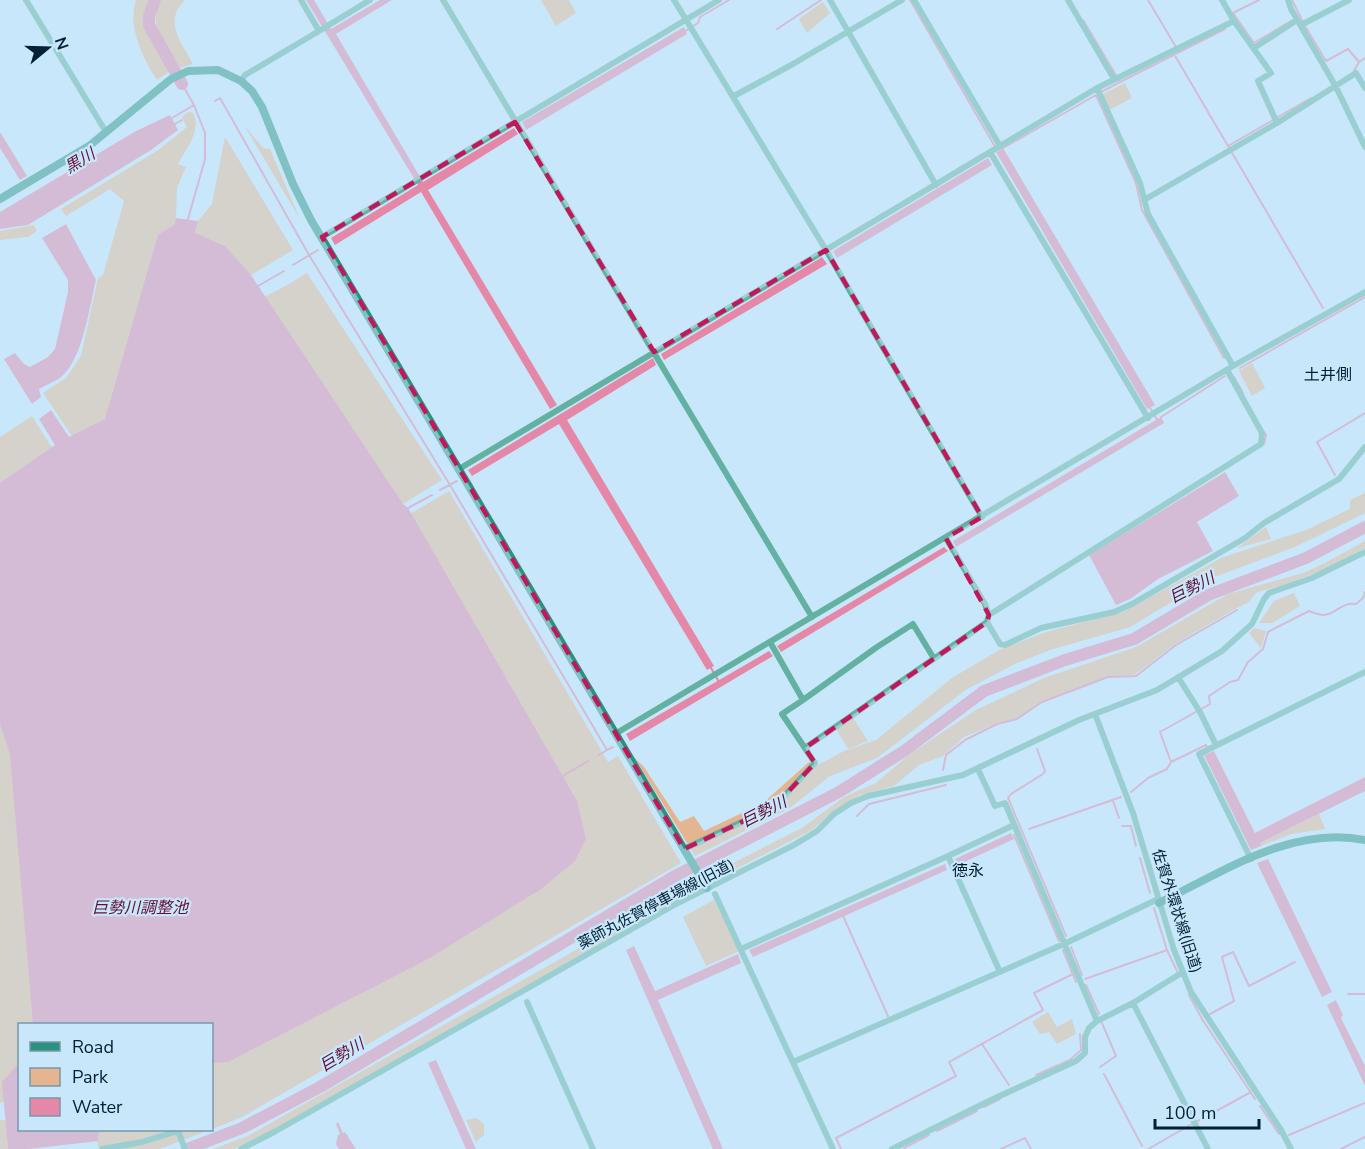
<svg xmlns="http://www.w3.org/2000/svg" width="1365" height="1149" font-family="'Nunito Sans','Noto Sans JP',sans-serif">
<rect width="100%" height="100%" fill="#c9e7fb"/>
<path fill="#e5b591" d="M136 0H152C136 23 158 50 170 71L157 80C143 58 127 27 136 0Z
M162 0H185C163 21 181 42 193 64L180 68C169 49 144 21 162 0Z
M541 0H569L576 13 556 26Z
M823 2 830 13 807 33 799 19Z
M1125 83 1132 98 1109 110 1103 94Z
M189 112 193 113C202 130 186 149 178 164L186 167 177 188 176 218 174 225 195 233 198 221 212 204 225 137 293 250 251 275 234 294 105 419 72 436 43 393 66 378 81 356 98 278 103 275 124 201 110 189 66 216 61 209 157 151 187 127 182 117Z
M244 125 263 148 270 149 300 219Z
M34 225 37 231 28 237 0 240V231Z
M307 273 442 480 403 504 379 532 449 491 608 762 618 756 681 863 242 1117 212 1129V1046L243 1045 244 304C268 297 286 286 307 273Z
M1252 363 1265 388 1252 396 1239 371Z
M32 416 52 448 7 478 0 531V437Z
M1365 493V513L1295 547 1212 578 1130 627 1050 650 1015 664 967 689 877 758 830 776 790 808 695 856 634 757 644 767 680 822 694 816 704 831 763 803 809 762 816 766 844 751 876 740 952 678 999 650 1046 632 1123 612 1221 558 1306 530 1350 509V500Z
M1266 527 1271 539 1237 548Z
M1365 541V548L1331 567 1281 586 1257 592 1249 602 1233 610 1175 644 1134 675 1108 676 1041 702 1017 719 997 723 964 737 943 756 919 765 894 786 860 795 833 812 812 830 695 890 285 1124 234 1149H213L248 1136 692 884 802 828 844 797 876 783 910 754 976 710 1044 678 1136 647 1228 594 1303 573 1325 563Z
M0 563 187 1024H20L19 1081 3 1082 4 1102 0 1103Z
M1294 593 1300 606 1272 623H1259L1274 601Z
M1254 628 1266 631 1261 648 1249 633Z
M853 718 868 741 848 749 836 729Z
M1319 814 1325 829 1291 834 1261 846 1260 843Z
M714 900 739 951 706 966 683 917Z
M1048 1012 1057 1027 1072 1019 1076 1034 1057 1044 1049 1032 1040 1034 1032 1022Z
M476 1118 484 1124V1135L476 1142 466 1120Z
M0 1120H6L8 1149H0Z
M43 1130H209L160 1149H99L97 1141 28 1149Z"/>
<path fill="#e588a8" d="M306 0H314L331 29 380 0H392L336 34 423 182 514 128 518 134 428 190 557 405 550 409 421 192 335 245 331 238 418 185Z
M684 27 687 34 526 130 522 122Z
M170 115 178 130 151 150 28 225 0 229V212L136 131Z
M0 132 27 176 20 180 0 148Z
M1003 148 1155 405 1147 409 996 152Z
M988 158 992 165 837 258 833 251Z
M176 218 198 221 195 233 225 246 251 275 403 504 408 508 577 801 586 839 575 861 541 889 428 959 228 1062 212 1063V1024H33L10 754 0 724V483L55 445 39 419 51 410 69 437 105 419 158 235 174 225Z
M66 224 96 280C89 308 83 360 60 378 54 382 46 385 39 389L41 397 32 404 4 359 15 353 24 364 30 367 48 357 55 349 68 292V280L42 238Z
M822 257 827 264 664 360 661 354Z
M653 358 656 365 567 420 714 666 707 670 559 424 472 476 468 470Z
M1161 417 1164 423 956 547 953 541Z
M1225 472 1239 496 1197 522 1213 551 1158 579 1130 599 1116 605 1089 555Z
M944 547 948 551 781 652 777 646Z
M769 651 773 656 630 741 626 734Z
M1214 751 1255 833 1365 777V791L1260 843 1261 846 1251 850 1204 755Z
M1011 833 1014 839 958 865 955 859Z
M1268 859 1332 992 1322 997 1257 863Z
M945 864 947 870 753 957 749 950Z
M634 946 655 991 738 954 741 963 658 1000 723 1149H713L626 950Z
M1336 1000 1343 1015 1341 1018 1365 1066V1086L1327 1005Z
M436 1060 476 1149H466L428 1063Z
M19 1063 20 1130H99L98 1141 28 1149H8L2 1082Z
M338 1122 343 1133 345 1132 356 1149H339L336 1144 338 1135 340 1134 336 1124Z"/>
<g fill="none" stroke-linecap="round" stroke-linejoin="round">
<path stroke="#e588a8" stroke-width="2" d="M910 0 994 145
M1148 0 1176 47
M1259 0 1233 13 1254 43 1291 21
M1292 0 1302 20
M1083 20 1120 82 1101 92
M1305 26 1326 61 1348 49 1359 62
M777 29 821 0
M684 32 698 23 700 17 729 0
M1174 54 1323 308
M1354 71 1359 62 1365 58
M1120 82 1225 29
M1096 95 1136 183 1142 210 1224 358
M215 101 220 98 309 255 450 485 607 750 613 747
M172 118 194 105 182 84
M175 124 182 120
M1228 146 1311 98
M1003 150V148L1096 95
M188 219 205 159V133L194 105
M293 265 318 250
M258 286 284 271
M1240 368 1365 297
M1234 377 1243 393
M1149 406 1158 421
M1161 417 1225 376
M1264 444 1266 435 1264 432
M1335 475 1317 442 1365 413
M440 490 457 481
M408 508 432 495
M710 666 719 682
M1037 749 1045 771 1043 774 1011 794 1008 798 1066 936
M599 755 607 750
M1171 762 1206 745 1208 749
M943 770 946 755 965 740 997 724 1017 719 1042 702 1108 677 1136 676 1176 645 1237 610
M561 777 588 761
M1131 792 1148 778 1167 769 1171 762 1160 732 1210 704 1209 696 1230 682 1238 680 1248 662 1263 649 1268 632 1309 611C1314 613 1319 615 1324 615 1336 614 1341 602 1356 604L1363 598 1365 592
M1113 801 1119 818
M857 816 869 804 946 785
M1122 826H1131L1136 846
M1029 829 1121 797
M1014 835 1059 941
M1140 858 1150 893
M1154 908 1167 950 1177 971
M843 916 888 1016
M1071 947 1082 975
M1063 950 1076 982
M1085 979 1167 950
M1086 985 1099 1014
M1348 994H1365
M1189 995 1202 1019 1255 1099
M1210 1014 1234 1001 1222 957 1233 952 1249 986 1295 962
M982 1044 1009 1085
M1100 1067 1116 1056 1102 1023
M1104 1074 1142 1146
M1036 1075 1070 1060 1081 1050 1080 1034
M1260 1106 1279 1134
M984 1107 1000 1099
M1198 1121 1251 1092
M937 1131 977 1111
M1289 1135 1365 1103
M904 1148 929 1135
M841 1149 836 1138 956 1076 949 1062 1043 1010 1034 993 1073 974
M1001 1149 1025 1138 1031 1149
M1148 1149 1192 1124
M1341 1149 1365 1137"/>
<path stroke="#e588a8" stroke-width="12" d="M155 0 149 16V25L182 84
M187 1149 242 1128 320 1087 675 876 839 792 904 751 984 691 1065 660 1134 639 1208 595 1306 558 1365 527"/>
<path stroke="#63b1a0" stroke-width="6" d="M26 0 106 132
M301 0 319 31 370 0
M443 0 812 617
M674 0 826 250 982 517
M830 0 936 185
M914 0 1000 146
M1068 0 1114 79
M1222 0 1234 21 1271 73 1258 81 1277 123
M1288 0 1291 9 1336 87 1365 147
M1301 25 1349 0
M1254 48 1297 20
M241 81 245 75 319 31
M1097 88 1140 183 1148 214 1233 366
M734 96 793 64 902 0
M990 152 1148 418
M1144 200 1277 123 1356 73 1365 88
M322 237 719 0
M459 469 1097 88 1234 21
M989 615 1261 444 1262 433 1227 370
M987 622 1000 644 1005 645 1041 628 1114 612 1132 604 1245 538 1264 523 1339 479 1365 447
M1178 677 1200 712 1216 745
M803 700 877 647 913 624 933 657
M1095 714 1133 813 1174 950 1191 992 1281 1130 1291 1149
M615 734 1233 366 1365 292
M805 748 987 622 989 615 985 604 946 538
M978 769 995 806 1005 803 1097 1021
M684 849 774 807 815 763 782 714 803 700 770 642
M948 856 1000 972
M1251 859 1199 754 1365 672
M715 894 833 1149
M741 949 948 856 1014 825
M527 1002 593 1149
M1133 1003 1208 1149
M793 1062 1066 943 1158 899
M102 1149 142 1142 178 1131 185 1149
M241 1149 276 1131 676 904 794 845 817 831 834 814 851 803 868 796 963 775 1079 720 1157 690 1222 651 1252 624 1264 599 1269 593 1312 578 1365 552
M892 1149 991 1100 1076 1061 1085 1053V1037L1089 1028 1097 1021 1133 1003 1183 972"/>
<path stroke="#299380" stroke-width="8" d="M0 199 89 146 171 79 188 71 218 70 241 81 252 91 262 107 293 184 311 220 707 888
M1159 903C1222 872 1293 825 1365 840"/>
</g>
<path d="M0 0H1365V1149H0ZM515 122 654 352 826 250 982 517 946 538 989 615 987 622 805 748 815 763 774 807 684 849 322 237Z" fill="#c9e7fb" fill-opacity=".55" fill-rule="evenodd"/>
<path fill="none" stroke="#c2185b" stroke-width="4.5" stroke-dasharray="12 8" stroke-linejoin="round" d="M515 122 654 352 826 250 982 517 946 538 989 615 987 622 805 748 815 763 774 807 684 849 322 237Z"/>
<g text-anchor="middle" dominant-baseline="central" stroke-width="4.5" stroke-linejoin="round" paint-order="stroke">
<g font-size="15" fill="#002033" stroke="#c9e7fb">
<text transform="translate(656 904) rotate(-28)">薬師丸佐賀停車場線(旧道)</text>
<text transform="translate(1177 911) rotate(72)">佐賀外環状線(旧道)</text>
</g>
<g font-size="16" font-style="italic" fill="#610d34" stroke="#c9e7fb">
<text transform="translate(80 161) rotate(-31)">黒川</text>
<text transform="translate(1192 588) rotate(-27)">巨勢川</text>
<text transform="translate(764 812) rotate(-27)">巨勢川</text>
<text x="140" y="908">巨勢川調整池</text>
<text transform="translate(342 1055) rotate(-31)">巨勢川</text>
</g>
<g font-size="16" fill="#002033" stroke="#c9e7fb">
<text x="1328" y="375">土井側</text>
<text x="968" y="871">徳永</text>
</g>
</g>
<rect x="18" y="1023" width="195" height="108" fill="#c9e7fb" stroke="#7997ab" stroke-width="1.5"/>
<rect x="30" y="1042" width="30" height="9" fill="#299380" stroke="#7997ab" stroke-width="1.5"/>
<text x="72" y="1053" font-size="18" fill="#002033">Road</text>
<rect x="30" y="1068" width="30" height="18" fill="#e5b591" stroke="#7997ab" stroke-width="1.5"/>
<text x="72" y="1083" font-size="18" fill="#002033">Park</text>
<rect x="30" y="1098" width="30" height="18" fill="#e588a8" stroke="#7997ab" stroke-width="1.5"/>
<text x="72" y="1113" font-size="18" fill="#002033">Water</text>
<g transform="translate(48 48) rotate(71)" stroke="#c9e7fb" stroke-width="4.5" paint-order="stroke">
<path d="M0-4.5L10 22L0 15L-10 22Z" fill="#002033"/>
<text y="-9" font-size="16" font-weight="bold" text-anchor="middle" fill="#002033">N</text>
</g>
<path d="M1155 1119v9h104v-9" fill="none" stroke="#002033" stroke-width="3"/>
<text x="1164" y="1119" font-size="18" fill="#002033" stroke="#c9e7fb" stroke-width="4.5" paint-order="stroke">100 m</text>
</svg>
